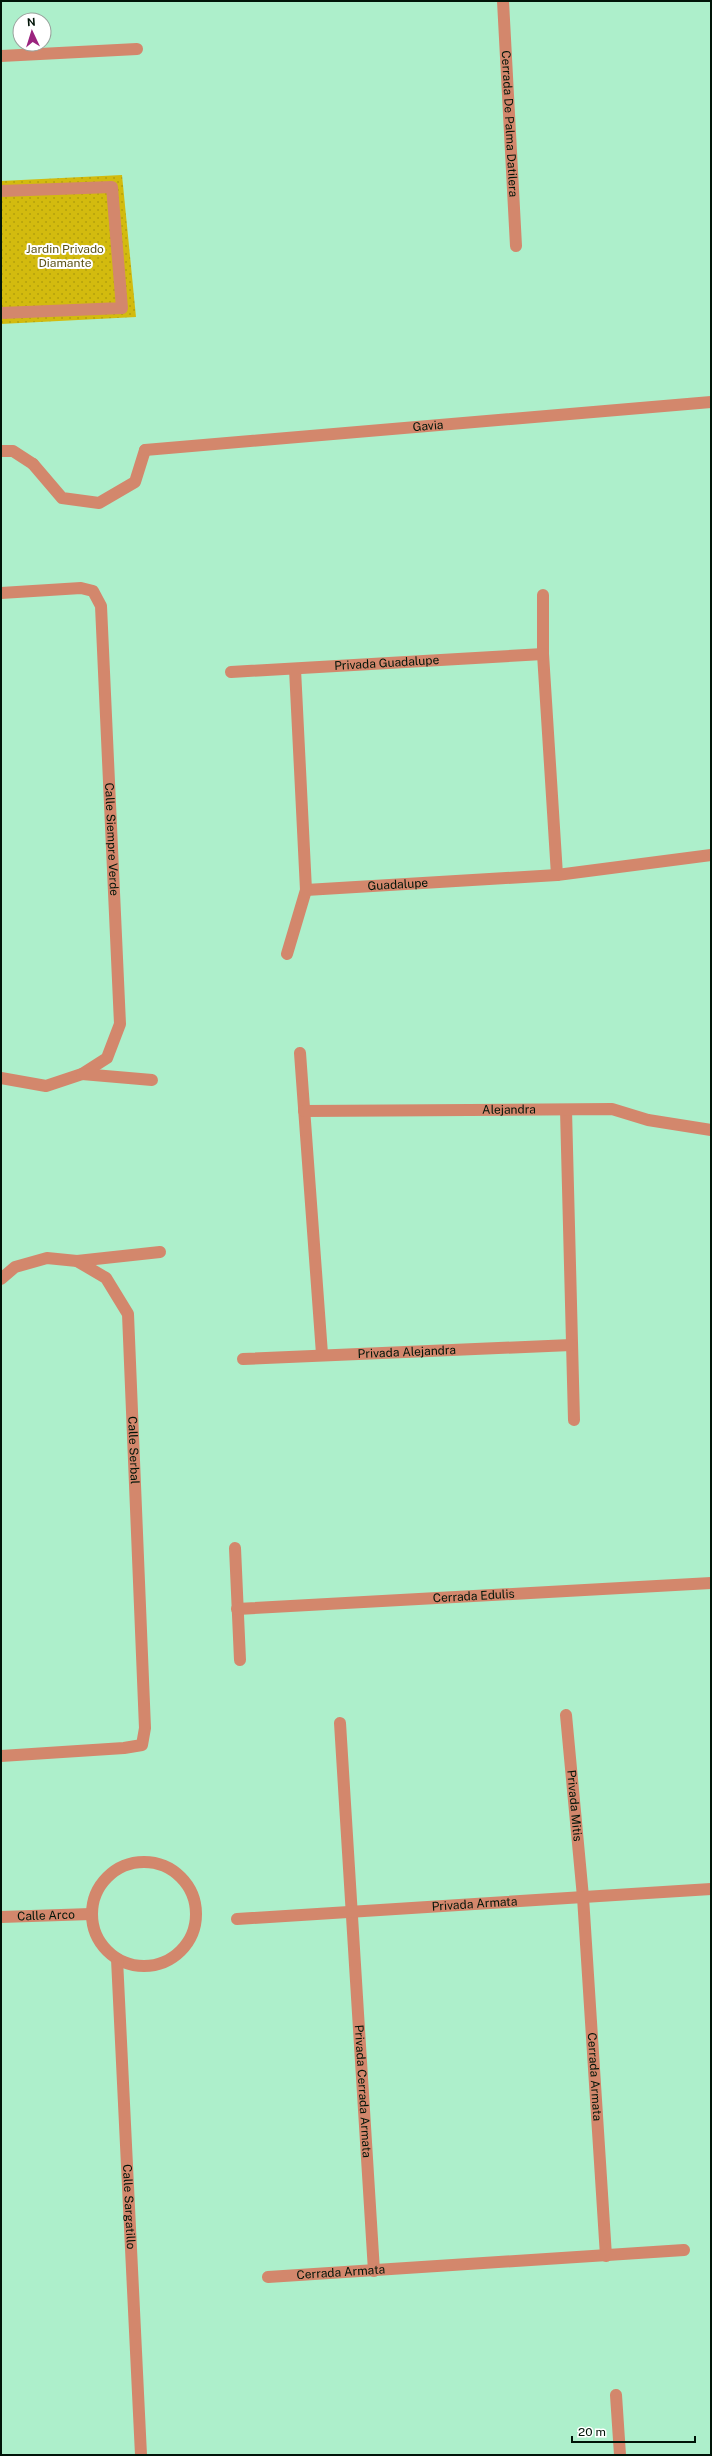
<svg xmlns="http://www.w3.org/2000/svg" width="712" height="2456" font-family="'Public Sans',sans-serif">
<defs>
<pattern id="garden-dots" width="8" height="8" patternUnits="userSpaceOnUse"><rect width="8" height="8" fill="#d3bb0e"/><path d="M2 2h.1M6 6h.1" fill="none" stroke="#b3a00c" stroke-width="1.8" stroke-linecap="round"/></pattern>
</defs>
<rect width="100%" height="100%" fill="#adefcb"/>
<path fill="url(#garden-dots)" d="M122 175 136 317 1 324V181Z"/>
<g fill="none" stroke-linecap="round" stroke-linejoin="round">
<path stroke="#d3876c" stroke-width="12" d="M1 191 112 187 122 308 1 313
M33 464 62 498 99 503 135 482 145 450"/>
<g stroke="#d3876c" stroke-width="12">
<path id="s1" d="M503 1 516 246"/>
<path d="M1 56 137 49"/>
<path id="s2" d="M145 450 711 402"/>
<path d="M1 451H13L33 464"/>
<path id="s3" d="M1 593 81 588 93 591 101 606 120 1024 107 1058 82 1074 46 1086 1 1078"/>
<path d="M543 595V654L557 875"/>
<path id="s4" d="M231 672 543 654"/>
<path id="s5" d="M306 890 557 875 711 855"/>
<path d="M287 954 306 890 295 669"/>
<path d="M300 1053 322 1354"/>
<path d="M82 1074 152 1080"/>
<path d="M566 1110 574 1420"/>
<path id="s6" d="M304 1111 612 1109 648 1120 711 1130"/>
<path d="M77 1261 160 1252"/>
<path id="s7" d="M1 1279 15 1267 47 1258 77 1261 106 1278 128 1314 145 1728 142 1745 124 1748 1 1756"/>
<path id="s8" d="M243 1359 571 1345"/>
<path d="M235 1548 240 1660"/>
<path id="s9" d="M237 1609 711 1583"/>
<path id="s10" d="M566 1715 583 1897 606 2256"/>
<path id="s11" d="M340 1723 374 2271"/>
<circle cx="144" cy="1914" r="52"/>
<path id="s12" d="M1 1917 91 1914"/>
<path id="s13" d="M237 1919 711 1889"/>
<path id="s14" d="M117 1959 141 2455"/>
<path id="s15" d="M268 2277 684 2250"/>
<path d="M616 2395 620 2455"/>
</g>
</g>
<g text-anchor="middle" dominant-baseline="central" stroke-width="4" stroke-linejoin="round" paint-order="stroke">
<g font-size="12" fill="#001408" stroke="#fff">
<text stroke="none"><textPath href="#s1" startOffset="123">Cerrada De Palma Datilera</textPath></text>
<text stroke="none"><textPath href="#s2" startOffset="284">Gavia</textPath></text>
<text stroke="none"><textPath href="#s4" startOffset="156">Privada Guadalupe</textPath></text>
<text stroke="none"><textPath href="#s3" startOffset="343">Calle Siempre Verde</textPath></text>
<text stroke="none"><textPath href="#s5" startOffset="92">Guadalupe</textPath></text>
<text stroke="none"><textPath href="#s6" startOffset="205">Alejandra</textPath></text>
<text stroke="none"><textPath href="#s8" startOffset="164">Privada Alejandra</textPath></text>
<text stroke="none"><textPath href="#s7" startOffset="294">Calle Serbal</textPath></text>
<text stroke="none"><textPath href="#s9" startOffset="237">Cerrada Edulis</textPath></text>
<text stroke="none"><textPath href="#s10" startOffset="91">Privada Mitis</textPath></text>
<text stroke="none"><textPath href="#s13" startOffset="238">Privada Armata</textPath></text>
<text stroke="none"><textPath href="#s12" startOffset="45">Calle Arco</textPath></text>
<text stroke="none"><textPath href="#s10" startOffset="363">Cerrada Armata</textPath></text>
<text stroke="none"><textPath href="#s11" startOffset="369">Privada Cerrada Armata</textPath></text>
<text stroke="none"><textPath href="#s14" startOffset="248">Calle Sargatillo</textPath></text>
<text stroke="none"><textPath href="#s15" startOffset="73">Cerrada Armata</textPath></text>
</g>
<g font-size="12" fill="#5c5216" stroke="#fff">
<text x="65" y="249">Jardin Privado<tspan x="65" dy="14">Diamante</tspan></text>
</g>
</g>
<rect width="712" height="2456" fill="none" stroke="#001408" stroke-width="4"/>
<g transform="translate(32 32) rotate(356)"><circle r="19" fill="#ffffff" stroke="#99a19c"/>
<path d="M0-3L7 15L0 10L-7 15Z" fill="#9b247e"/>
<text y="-6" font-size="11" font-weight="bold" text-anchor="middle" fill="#001408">N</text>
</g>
<path d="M572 2436v6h123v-6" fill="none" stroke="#001408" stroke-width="2"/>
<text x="578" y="2436" font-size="12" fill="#001408" stroke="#ffffff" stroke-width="3" paint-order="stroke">20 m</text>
</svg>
